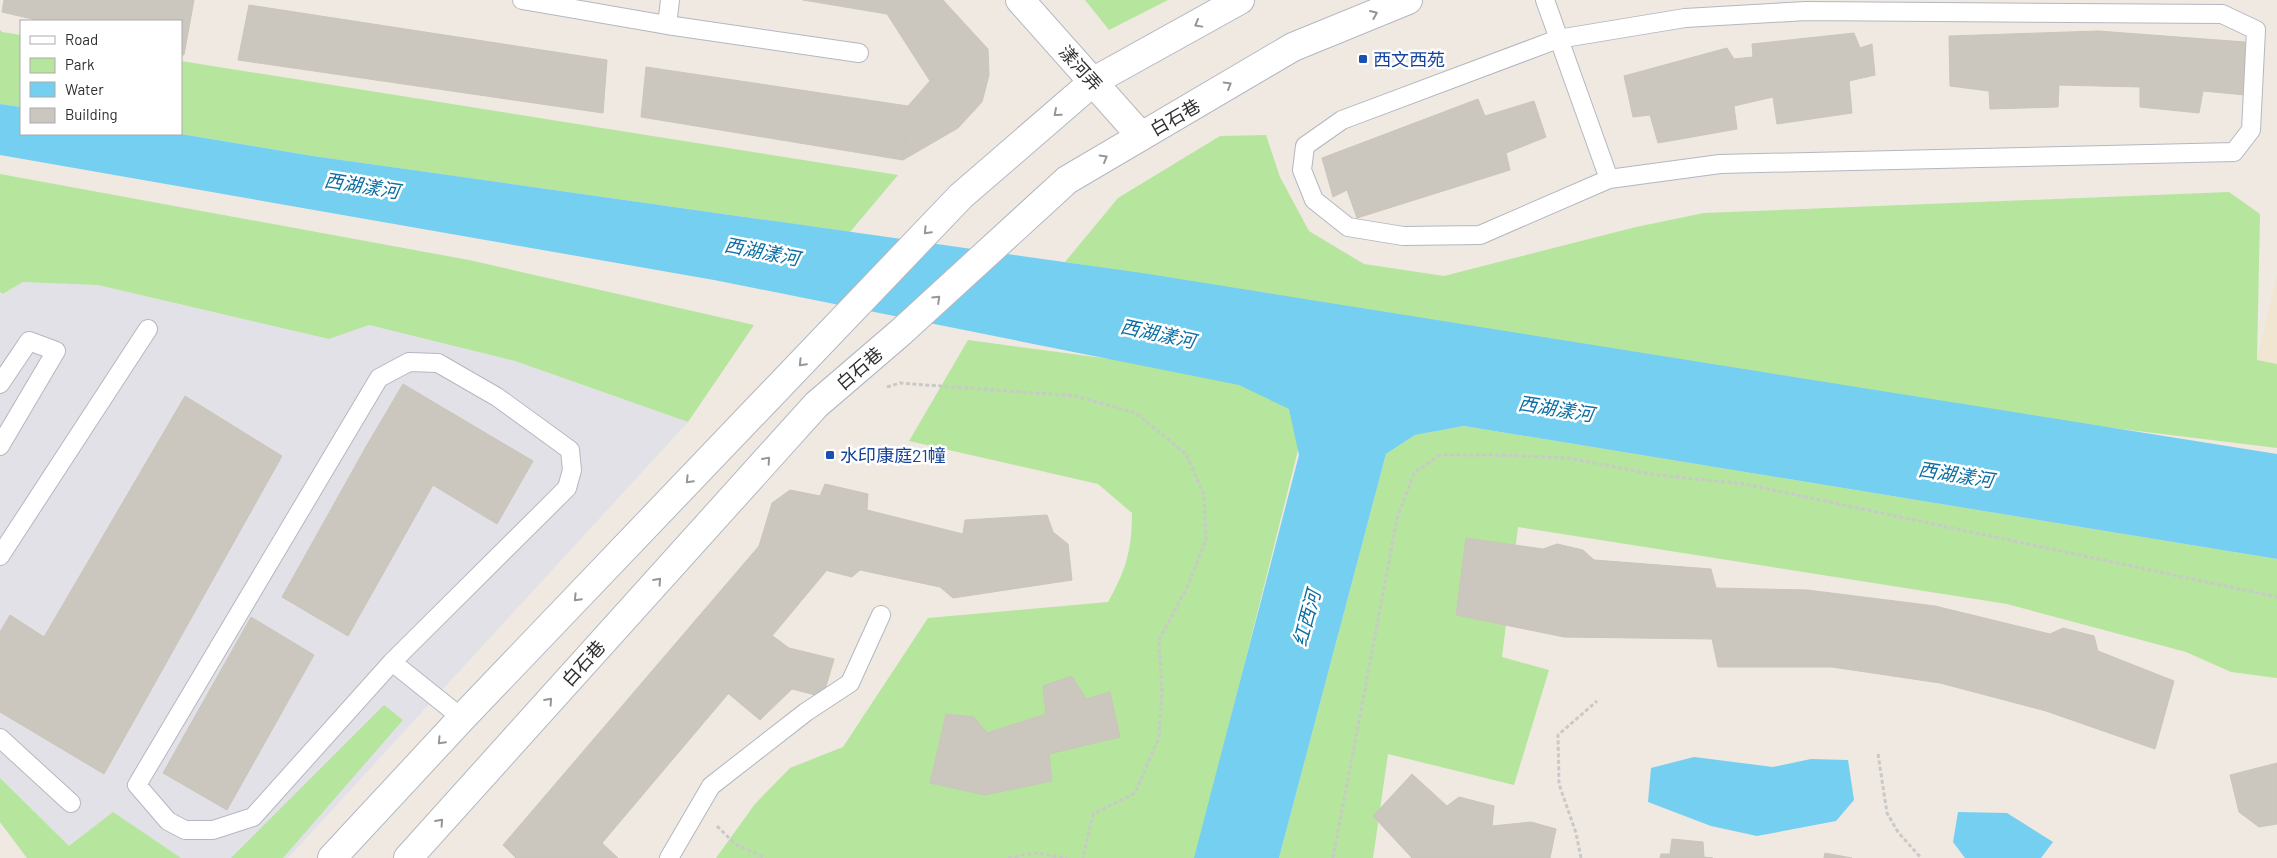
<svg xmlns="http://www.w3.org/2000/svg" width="2277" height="858" font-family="Barlow,'Noto Sans SC',sans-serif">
<rect width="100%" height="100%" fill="#efe9e1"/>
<path fill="#e3e1e8" d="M23 282 98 285 329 339 369 325 515 361 688 422 288 858H27L0 822V292L4 294Z"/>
<path fill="#f0e6d1" d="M2277 276V364L2257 360Z"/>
<path fill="#b6e59e" d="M1085 0H1168L1109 30Z
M0 30 2 32 21 35V107L0 104Z
M181 61 898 175 850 232 313 156 181 134Z
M1266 135 1280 177 1309 231 1364 264 1444 276 1636 227 1704 213 2229 192 2260 214 2257 360 2277 364V448L2080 424 1065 262 1118 198 1220 136Z
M0 174 469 260 754 325 688 422 515 361 369 325 329 339 98 285 23 282 3 294 0 292Z
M968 340 1284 382 1300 442 1196 858H716L755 804 790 768 843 747 928 618 1108 602C1126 570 1132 550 1132 513L1098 484 909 441Z
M1464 426 2277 559V678L2231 672 2186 652 2007 604 1518 527 1502 657 1549 670 1514 785 1388 754 1373 858H1279L1386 454 1415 435Z
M384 705 403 720 283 858H231Z
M0 778 69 846 113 812 181 858H27L0 822Z"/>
<path fill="#75cff0" d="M0 104 21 107V134H181L313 156 1142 273 2277 454V559L1464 426 1415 435 1386 454 1279 858H1194L1299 455 1289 409 1239 385 714 280 0 155Z
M1694 757 1773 767 1811 759 1848 760 1854 800 1836 821 1757 836 1711 826 1648 802 1651 768Z
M1958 812 2007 813 2053 842 2041 858H1965L1953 842Z"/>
<path fill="#cbc7bf" stroke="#cbc5ba" d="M4 0H194L184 55H181V21H41L2 12Z
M803 0H888L887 14Z
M888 0H943L988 49 989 75 982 102 958 128 903 160 908 106 930 81 887 14Z
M249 5 607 60 603 113 238 60Z
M2098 31 2245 42V95L2203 91 2199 113 2140 107V87L2059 85 2058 107 1990 109 1989 91 1950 86 1949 36Z
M1854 33 1860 48 1872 44 1875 75 1849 81 1852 113 1777 124 1773 97 1734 106 1737 129 1658 143 1650 115 1633 117 1624 76 1727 48 1734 59 1753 57 1752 44Z
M646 67 908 106 903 160 641 117Z
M1478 99 1485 116 1534 101 1546 137 1506 153 1510 170 1357 218 1347 190 1333 197 1322 158Z
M403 384 533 461 497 524 367 445Z
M185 396 282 456 104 774 0 712V632L10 615 44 637Z
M367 445 433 485 348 636 282 597Z
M825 484 868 494 867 510 963 534 965 520 1047 515 1053 532 1068 544 1072 580 953 598 940 587 860 570 852 577 813 567 802 557 759 546 772 503 790 490 820 496Z
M1466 538 1543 549 1557 544 1583 550 1594 560 1711 569 1716 588 1807 590 1935 606 2050 634 2063 628 2094 636 2098 651 2174 681 2155 749 2046 711 1940 683 1832 667H1718L1712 639 1564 637 1456 615Z
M759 546 802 557 813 567 827 570 772 636 728 603 681 654 728 694 602 843 574 817 537 858H516L503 845Z
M728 603 789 648 834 659 823 697 792 689 760 720 681 654Z
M251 617 314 655 227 810 163 773Z
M1072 676 1086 699 1110 692 1120 737 1049 754 1052 781 985 795 930 783 946 714 974 717 987 733 1046 714 1043 686Z
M2277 763V824L2259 827 2239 812 2230 775Z
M1412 774 1447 806 1459 797 1494 806 1492 826 1531 822 1556 829 1550 858H1412L1373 816Z
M574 817 602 843 618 858H537Z
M1672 839 1703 842 1704 857 1713 858H1660L1661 854H1670Z
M1825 853 1852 858H1824Z"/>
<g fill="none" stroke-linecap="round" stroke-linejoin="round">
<g stroke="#b4b7c1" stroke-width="20">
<path id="lane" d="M522 0 667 25 859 53
M1545 0 1609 179
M1806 11 2222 14 2256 30 2251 130 2234 152 1720 164 1609 179 1480 235 1403 236 1348 227 1314 200 1302 170 1305 146 1342 120 1558 39 1685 18Z
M667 25 670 0
M409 362 438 363 497 397 570 450 572 470 567 488 392 662 253 817 213 830H185L168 821 137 785 379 378Z
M0 384 29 341 56 351 0 446
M0 556 148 329
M392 662 462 718
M0 738 71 803
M669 858 711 786 806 712 850 683 881 615"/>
</g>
<g stroke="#b4b7c1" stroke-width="30">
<path id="street" d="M1020 0 1141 136"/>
</g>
<g stroke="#b4b7c1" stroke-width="30">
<path id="secondary" d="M332 858 462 718 961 196 1094 81 1240 0
M408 858 816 405 901 332 1067 180 1293 47 1408 0"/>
</g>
<path stroke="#c9c9c9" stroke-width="3" stroke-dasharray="4 2.5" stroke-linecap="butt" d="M887 387 900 383 1075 396 1136 413 1186 454 1204 495 1206 540 1188 585 1159 640 1162 692 1159 737 1135 793 1093 814 1083 858
M1878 754 1887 813 1898 832 1921 858
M717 826 735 844 765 858
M1008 858 1035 853 1067 858
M1333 858 1397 519 1414 473 1440 455H1495L1568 458 1657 475 1745 484 2277 597
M1581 858 1576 833 1559 784 1558 735 1597 701"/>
<use href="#lane" stroke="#fff" stroke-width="18"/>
<use href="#street" stroke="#fff" stroke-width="28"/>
<use href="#secondary" stroke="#fff" stroke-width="28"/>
</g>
<defs><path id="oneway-chevron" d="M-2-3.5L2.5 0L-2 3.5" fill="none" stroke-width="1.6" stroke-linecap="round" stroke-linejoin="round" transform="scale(1.25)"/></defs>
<g stroke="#969696">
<use href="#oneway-chevron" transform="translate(1374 14) rotate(-23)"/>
<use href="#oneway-chevron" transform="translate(1198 24) rotate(151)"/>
<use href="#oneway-chevron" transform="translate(1228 85) rotate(-30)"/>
<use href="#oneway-chevron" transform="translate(1057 113) rotate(139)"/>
<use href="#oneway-chevron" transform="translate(1104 158) rotate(-30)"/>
<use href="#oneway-chevron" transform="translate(927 231) rotate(134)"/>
<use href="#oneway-chevron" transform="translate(937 299) rotate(-43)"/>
<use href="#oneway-chevron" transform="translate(802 363) rotate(134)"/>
<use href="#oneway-chevron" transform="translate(767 460) rotate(-49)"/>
<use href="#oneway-chevron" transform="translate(689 480) rotate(134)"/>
<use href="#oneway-chevron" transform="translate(658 581) rotate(-48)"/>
<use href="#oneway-chevron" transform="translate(577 598) rotate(134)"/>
<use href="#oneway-chevron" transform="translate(549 701) rotate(-48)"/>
<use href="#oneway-chevron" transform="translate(441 741) rotate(133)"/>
<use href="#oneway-chevron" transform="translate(440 822) rotate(-48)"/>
</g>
<g fill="#1a4fb4" stroke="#fff" stroke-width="2">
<rect x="1358" y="54" width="10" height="10" rx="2.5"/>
<rect x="825" y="450" width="10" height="10" rx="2.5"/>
</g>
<g text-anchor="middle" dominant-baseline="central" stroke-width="5" stroke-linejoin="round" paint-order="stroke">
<g font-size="18" fill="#164399" stroke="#fff" text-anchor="start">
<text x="1373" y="59">西文西苑</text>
<text x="840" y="455">水印康庭21幢</text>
</g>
<g font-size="18" fill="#2e2e2e" stroke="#fff">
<text transform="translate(1081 68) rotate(48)">漾河弄</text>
<text transform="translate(1175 117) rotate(-30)">白石巷</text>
<text transform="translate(859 368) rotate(-41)">白石巷</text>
<text transform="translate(583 663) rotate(-48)">白石巷</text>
</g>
<g font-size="19" font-style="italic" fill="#0d6fa3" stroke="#fff">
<text transform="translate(362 185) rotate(9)">西湖漾河</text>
<text transform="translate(762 251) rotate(11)">西湖漾河</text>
<text transform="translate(1158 333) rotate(12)">西湖漾河</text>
<text transform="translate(1556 408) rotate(9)">西湖漾河</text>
<text transform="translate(1956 474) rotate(9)">西湖漾河</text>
<text transform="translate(1306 618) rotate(-75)">红西河</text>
</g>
</g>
<rect x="20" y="20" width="162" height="115" fill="#ffffff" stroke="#ababab"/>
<rect x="30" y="36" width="25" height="8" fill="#ffffff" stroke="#ababab"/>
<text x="65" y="45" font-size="15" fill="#2e2e2e">Road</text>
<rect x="30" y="58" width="25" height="15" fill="#b6e59e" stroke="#ababab"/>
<text x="65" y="70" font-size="15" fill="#2e2e2e">Park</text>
<rect x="30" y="82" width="25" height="15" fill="#75cff0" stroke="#ababab"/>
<text x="65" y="95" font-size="15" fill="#2e2e2e">Water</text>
<rect x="30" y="108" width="25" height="15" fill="#cbc7bf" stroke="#ababab"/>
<text x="65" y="120" font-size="15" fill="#2e2e2e">Building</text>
</svg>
